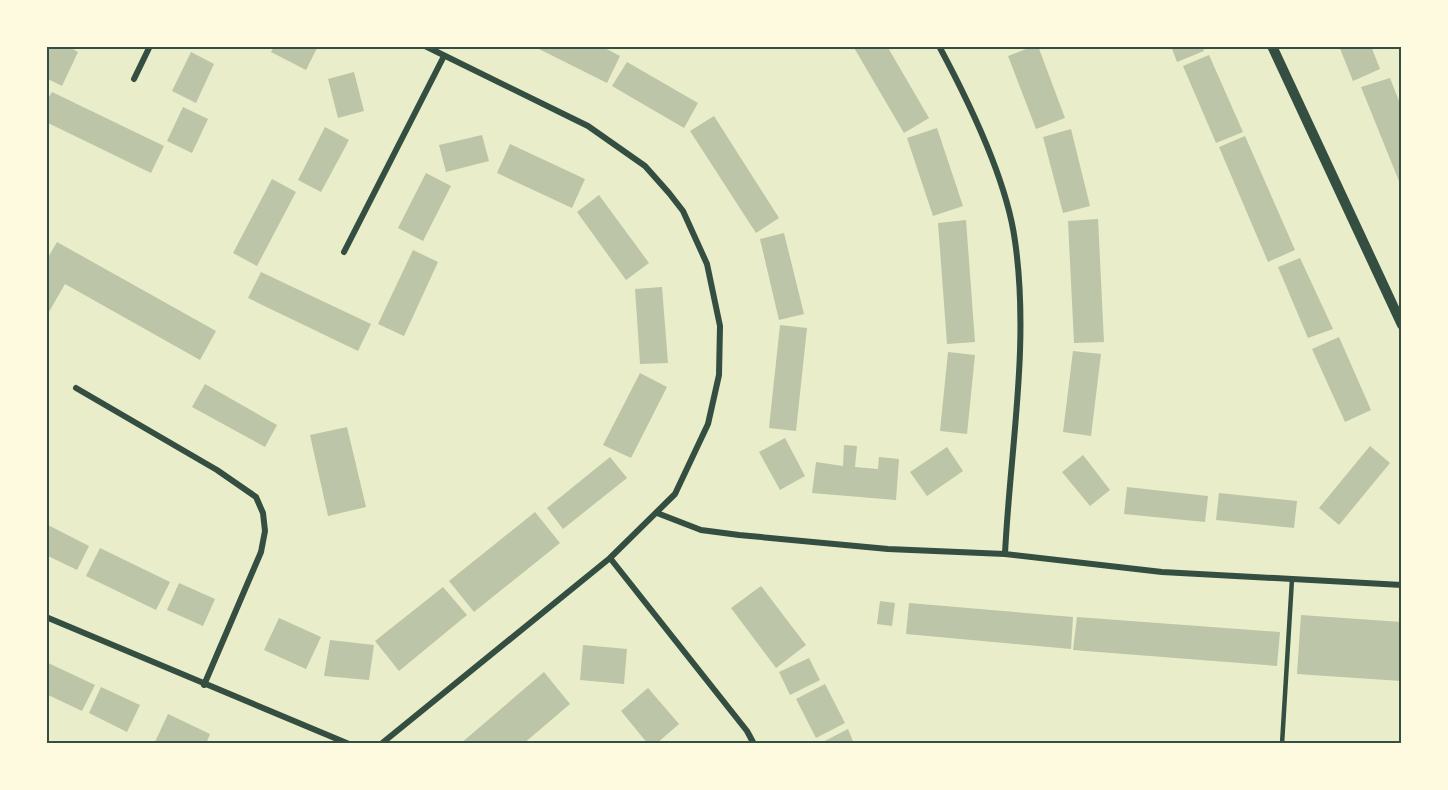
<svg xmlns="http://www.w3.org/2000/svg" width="1448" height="790" font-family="'Work Sans',sans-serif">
<rect width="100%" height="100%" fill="#e9edc9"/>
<path fill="#bcc5a7" d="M51 46H67L78 52 62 86 46 78V56Z
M274 46H318L306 70 271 52Z
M533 46H601L620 56 607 83Z
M853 46H887L929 118 904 133Z
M1034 46H1038L1065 118 1036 129 1008 56Z
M1171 46H1202L1204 51 1177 62Z
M1339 46H1371L1380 69 1353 81Z
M191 52 214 64 196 103 172 91Z
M1209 55 1243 132 1216 143 1183 66Z
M627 62 698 103 684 128 612 86Z
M354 72 364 111 338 118 328 79Z
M1390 78 1401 106V186L1361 87Z
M52 92 164 146 151 173 46 122V102Z
M183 107 208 119 192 153 167 141Z
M714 116 779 218 756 233 690 131Z
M325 127 349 140 321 192 298 180Z
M937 128 963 206 933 216 907 138Z
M1071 129 1090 206 1063 213 1043 137Z
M482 135 489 161 446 172 439 145Z
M1245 136 1295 250 1268 262 1219 147Z
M510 144 585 179 572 208 497 173Z
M426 173 451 186 423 241 398 228Z
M272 179 296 192 257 266 233 253Z
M599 195 649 263 626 280 577 212Z
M1098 219 1104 342 1074 343 1068 221Z
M966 220 975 342 947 344 938 223Z
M784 233 804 314 779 320 760 239Z
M57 242 216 331 200 360 65 284 46 317V261Z
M413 250 438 262 404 336 378 324Z
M1300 258 1333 329 1308 338 1278 267Z
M261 272 371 324 358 351 248 298Z
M662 287 668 363 640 364 635 289Z
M780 325 807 328 796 431 769 428Z
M1339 337 1371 410 1345 422 1312 349Z
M1073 351 1101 354 1091 436 1063 432Z
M948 352 975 355 967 434 940 431Z
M640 373 667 387 631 458 603 445Z
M205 384 277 425 265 447 192 407Z
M347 427 366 507 328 516 310 435Z
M785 438 805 476 780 490 759 452Z
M844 445 857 446 855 467 878 469 879 457 899 459 896 500 812 493 816 462 843 466Z
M1370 446 1390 463 1339 525 1319 508Z
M947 447 963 471 927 496 910 472Z
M1083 455 1110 490 1090 506 1062 472Z
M610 457 627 478 563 529 547 508Z
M1127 487 1208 496 1205 522 1124 514Z
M1219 493 1297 501 1294 528 1216 520Z
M535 512 560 543 474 612 449 581Z
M46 524 89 546 77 570 46 555Z
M100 548 170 582 156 610 86 576Z
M179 583 215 599 203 626 167 610Z
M761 586 806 645 776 668 731 608Z
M443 587 467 615 399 671 375 641Z
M880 601 895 603 892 626 877 624Z
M909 603 1073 617 1071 649 906 634Z
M1301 615 1401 622V681L1297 674Z
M1077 617 1280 632 1277 666 1073 650Z
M279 618 321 637 306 669 264 650Z
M330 640 374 645 369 680 324 676Z
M583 645 627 649 624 684 580 680Z
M809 658 820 680 790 695 779 672Z
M46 662 95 685 82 711 46 694Z
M544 672 570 704 523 744H460Z
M825 684 845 723 816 738 796 699Z
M101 687 140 705 127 732 89 713Z
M648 688 679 724 656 744H648L621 711Z
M168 714 210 734 206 744H154Z
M848 729 854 744H819Z"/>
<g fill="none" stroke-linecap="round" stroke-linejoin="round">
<path stroke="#344e41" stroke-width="4.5" d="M1282 744 1292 579"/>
<path stroke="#344e41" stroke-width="6" d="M939 46C968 100 1007 181 1015 241 1030 345 1010 450 1005 554
M134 79 150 46
M344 252 444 56
M76 388 217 470 256 497 263 513 265 531 261 552 204 685
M657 513 701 530 739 535 888 549 1005 554 1162 572 1402 585
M610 558 747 731 754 744
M46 617 349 744
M381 744 610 558 675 494 708 424 719 375 720 326 707 264 683 211 669 193 645 166 588 126 425 46"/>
<path stroke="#344e41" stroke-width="10" d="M1272 46 1402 325"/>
</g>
<rect width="1448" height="790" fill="none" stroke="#fefae0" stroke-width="96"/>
<rect x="48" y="48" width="1352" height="694" fill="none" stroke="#344e41" stroke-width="2"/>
</svg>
